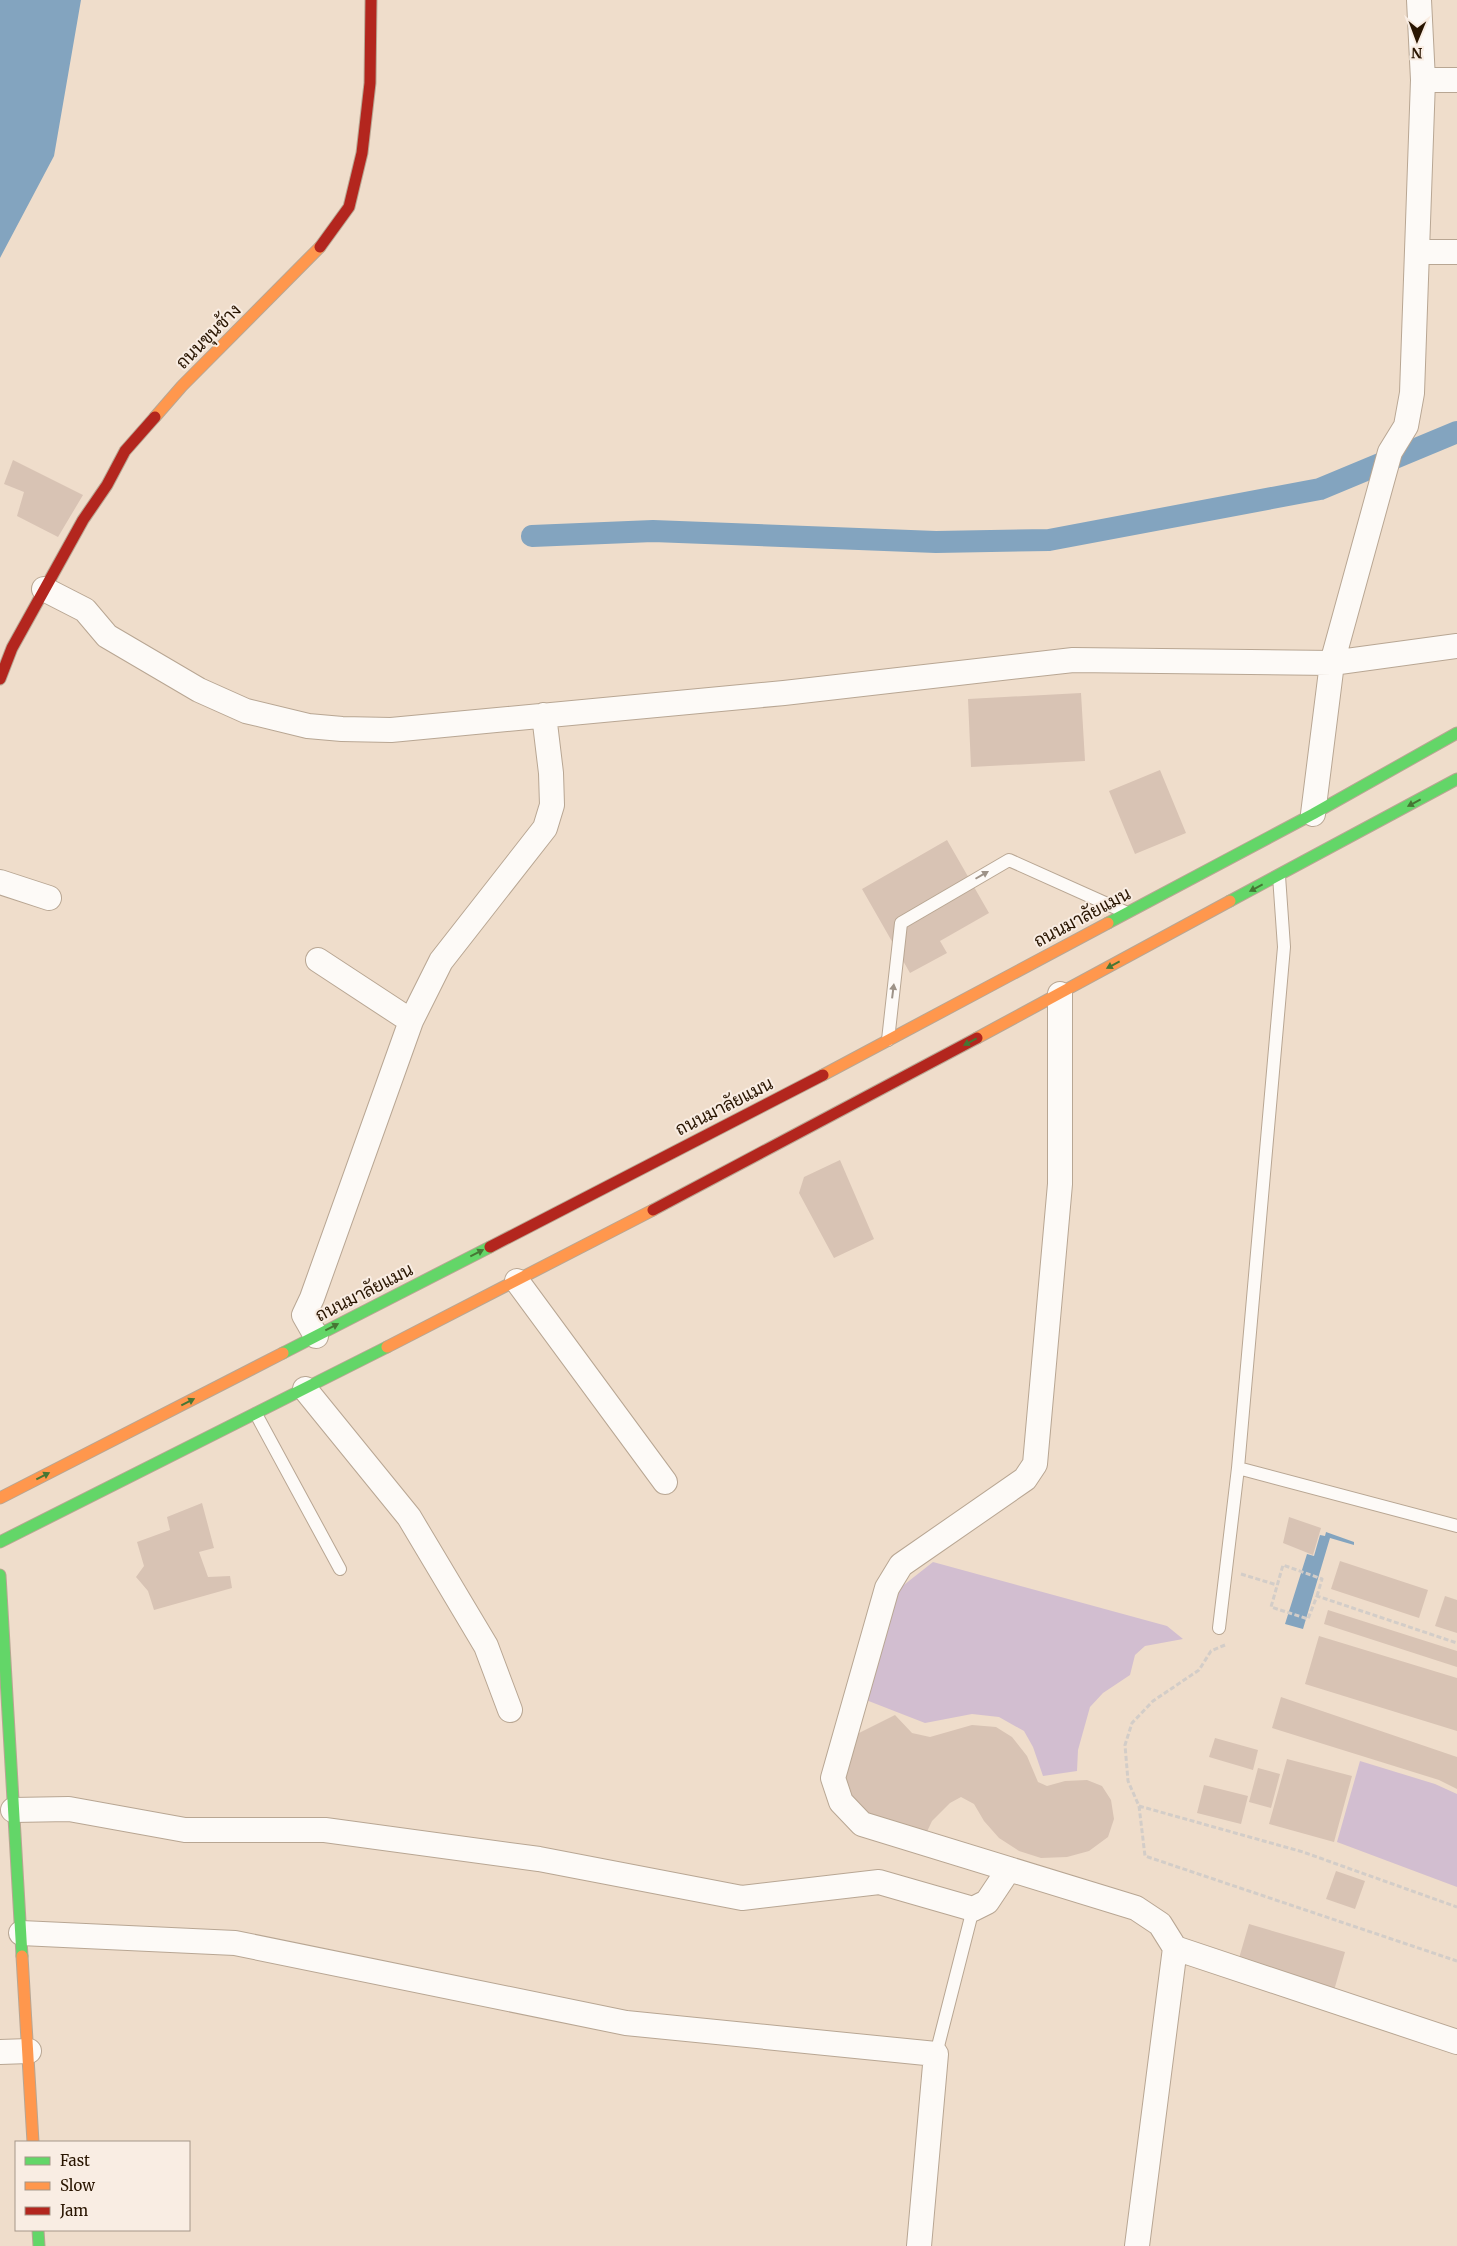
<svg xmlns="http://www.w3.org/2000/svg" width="1457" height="2246" font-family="Merriweather,Sarabun,serif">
<rect width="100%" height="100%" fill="#efddcb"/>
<path fill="#d2bed0" d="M933 1562 1167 1626 1183 1639 1145 1646 1135 1655 1130 1675 1103 1693 1090 1707 1078 1750 1077 1771 1043 1776 1033 1747 1024 1731 999 1717 972 1714 925 1723 866 1700 900 1588Z
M1360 1761 1435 1784 1457 1794V1887L1337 1842Z"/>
<path fill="#83a4bf" d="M0 0H81L54 156 0 258Z
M1326 1532 1354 1542V1545L1330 1538 1303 1629 1285 1624 1307 1554 1314 1556 1320 1535 1325 1536Z"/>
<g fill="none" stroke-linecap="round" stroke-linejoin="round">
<path stroke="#83a4bf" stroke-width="22" d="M532 536 653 531 936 542 1049 540 1320 489 1457 432"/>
</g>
<path fill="#d8c3b4" d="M13 460 83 495 58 537 17 516 24 492 4 484Z
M1081 693 1085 761 971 767 968 699Z
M1160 770 1186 833 1135 854 1109 791Z
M947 840 989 913 940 941 947 953 910 973 862 889Z
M840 1160 874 1239 834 1258 799 1193 804 1177Z
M202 1503 214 1548 199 1552 208 1577 230 1576 232 1588 154 1610 148 1591 136 1577 144 1566 137 1542 170 1530 167 1517Z
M1289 1517 1321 1528 1313 1555 1283 1543Z
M1340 1561 1428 1590 1419 1618 1331 1589Z
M1445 1596 1457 1600V1633L1435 1626Z
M1328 1610 1457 1651V1667L1324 1624Z
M1319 1636 1457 1678V1731L1305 1684Z
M1281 1697 1457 1757V1789L1439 1780 1272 1728Z
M895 1715 912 1733 930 1737 972 1725 996 1727 1012 1737 1027 1756 1038 1782 1047 1786 1065 1781 1087 1780 1102 1786 1111 1800 1114 1819 1108 1837 1089 1851 1067 1857 1041 1858 1019 1851 999 1838 984 1821 974 1804 961 1797 950 1803 932 1821 924 1838 866 1820 847 1800 843 1778 853 1736Z
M1215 1738 1258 1750 1253 1770 1209 1757Z
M1287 1759 1352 1776 1334 1842 1269 1824Z
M1258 1768 1280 1774 1271 1808 1249 1802Z
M1204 1785 1248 1796 1241 1824 1197 1813Z
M1336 1871 1365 1881 1355 1909 1326 1899Z
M1249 1924 1345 1952 1333 1994 1237 1965Z"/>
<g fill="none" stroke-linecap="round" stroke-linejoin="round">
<g stroke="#b8a693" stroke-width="14">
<path id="lane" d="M888 1040 901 923 1009 860 1125 912
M256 1414 340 1569
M1238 1468 1457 1526
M1219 1628 1238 1468 1284 947 1279 876
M936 2054 973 1909"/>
</g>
<g stroke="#b8a693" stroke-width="26">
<path id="street" d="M1423 80H1457
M1417 252H1457
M44 589 85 610 107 636 199 690 246 711 308 726 342 729 391 730 784 693 1073 660 1332 663 1457 646
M1313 814 1332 663 1390 452 1406 426 1412 393 1423 80 1419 0
M0 882 49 898
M318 960 411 1021
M1060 994V1184L1035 1464 1025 1479 901 1565 887 1588 833 1778 841 1802 862 1824 1136 1908 1160 1924 1175 1948 1457 2042
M517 1281 665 1482
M316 1336 304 1315 312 1298 411 1021 441 961 545 828 552 805 551 773 544 715
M305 1389 409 1517 486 1646 510 1710
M13 1810 69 1809 185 1830H325L539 1859 742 1898 879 1882 973 1909 987 1902 1009 1869
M21 1933 235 1943 626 2023 936 2054 919 2246
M0 2052 29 2051
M1137 2246 1175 1948"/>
</g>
<g stroke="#b8a693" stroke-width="13">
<path id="fast" d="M1230 901 1457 779
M1108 923 1313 814 1457 733
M283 1353 490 1247
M0 1542 387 1347
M0 1575C8 1702 14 1829 22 1956
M38 2230 39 2246"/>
</g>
<g stroke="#b8a693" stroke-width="13">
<path id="slow" d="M155 417 182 386 320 247
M977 1038 1230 901
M823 1075 1108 923
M387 1347 653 1210
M0 1498 283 1353
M22 1956 33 2142"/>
</g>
<g stroke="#b8a693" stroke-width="13">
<path id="jam" d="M320 247 349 207 362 153 370 83 371 0
M0 679 12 648 83 520 107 485 125 451 155 417
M653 1210 977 1038
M490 1247 823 1075"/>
</g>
<path stroke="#d3cdc8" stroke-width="3" stroke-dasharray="5 2.5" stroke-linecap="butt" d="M1241 1574 1277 1585
M1317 1596 1322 1579 1283 1565 1271 1607 1308 1619 1317 1596 1457 1643
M1225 1645 1211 1651 1199 1670 1153 1701 1132 1723 1125 1745 1128 1781 1139 1806 1145 1856 1457 1961
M1139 1806 1303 1852 1457 1907"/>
<use href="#lane" stroke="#fdfaf7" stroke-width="12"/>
<use href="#street" stroke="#fdfaf7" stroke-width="24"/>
<use href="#fast" stroke="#63d668" stroke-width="11"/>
<use href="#slow" stroke="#ff974d" stroke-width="11"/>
<use href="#jam" stroke="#b3261e" stroke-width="11"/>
</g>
<defs><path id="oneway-solid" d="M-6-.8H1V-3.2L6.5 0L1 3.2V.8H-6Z" transform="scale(1.25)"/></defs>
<g fill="#467634">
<use href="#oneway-solid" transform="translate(1414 803) rotate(152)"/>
<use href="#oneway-solid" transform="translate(1256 888) rotate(152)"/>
<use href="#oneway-solid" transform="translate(1113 965) rotate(152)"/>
<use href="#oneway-solid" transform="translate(970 1042) rotate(152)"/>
<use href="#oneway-solid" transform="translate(477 1253) rotate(-27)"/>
<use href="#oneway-solid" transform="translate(332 1327) rotate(-27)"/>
<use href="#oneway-solid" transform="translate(188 1402) rotate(-27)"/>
<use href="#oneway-solid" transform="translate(43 1476) rotate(-27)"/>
</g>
<g fill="#9e9388">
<use href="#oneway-solid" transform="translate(982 875) rotate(-30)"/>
<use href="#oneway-solid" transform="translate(893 991) rotate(-83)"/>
</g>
<g text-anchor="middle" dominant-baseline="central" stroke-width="4" stroke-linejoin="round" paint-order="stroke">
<g font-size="18" fill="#291501" stroke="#f9ede3">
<text transform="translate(208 336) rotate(-45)">ถนนขุนช้าง</text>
<text transform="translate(1082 917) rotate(-28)">ถนนมาลัยแมน</text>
<text transform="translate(724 1106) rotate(-27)">ถนนมาลัยแมน</text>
<text transform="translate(364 1292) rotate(-27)">ถนนมาลัยแมน</text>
</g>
</g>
<rect x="15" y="2141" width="175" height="90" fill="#f9ede3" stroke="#a69789"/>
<rect x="25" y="2157" width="25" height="8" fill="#63d668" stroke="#a69789"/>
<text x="60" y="2166" font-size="15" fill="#291501">Fast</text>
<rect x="25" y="2182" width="25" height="8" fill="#ff974d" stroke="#a69789"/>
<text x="60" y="2191" font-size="15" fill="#291501">Slow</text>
<rect x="25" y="2207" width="25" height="8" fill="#b3261e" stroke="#a69789"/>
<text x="60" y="2216" font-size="15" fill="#291501">Jam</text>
<g transform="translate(1417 40) rotate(181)" stroke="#f9ede3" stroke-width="4" paint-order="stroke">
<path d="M0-4L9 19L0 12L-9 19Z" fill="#291501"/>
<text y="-8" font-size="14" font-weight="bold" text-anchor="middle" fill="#291501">N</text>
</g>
</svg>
